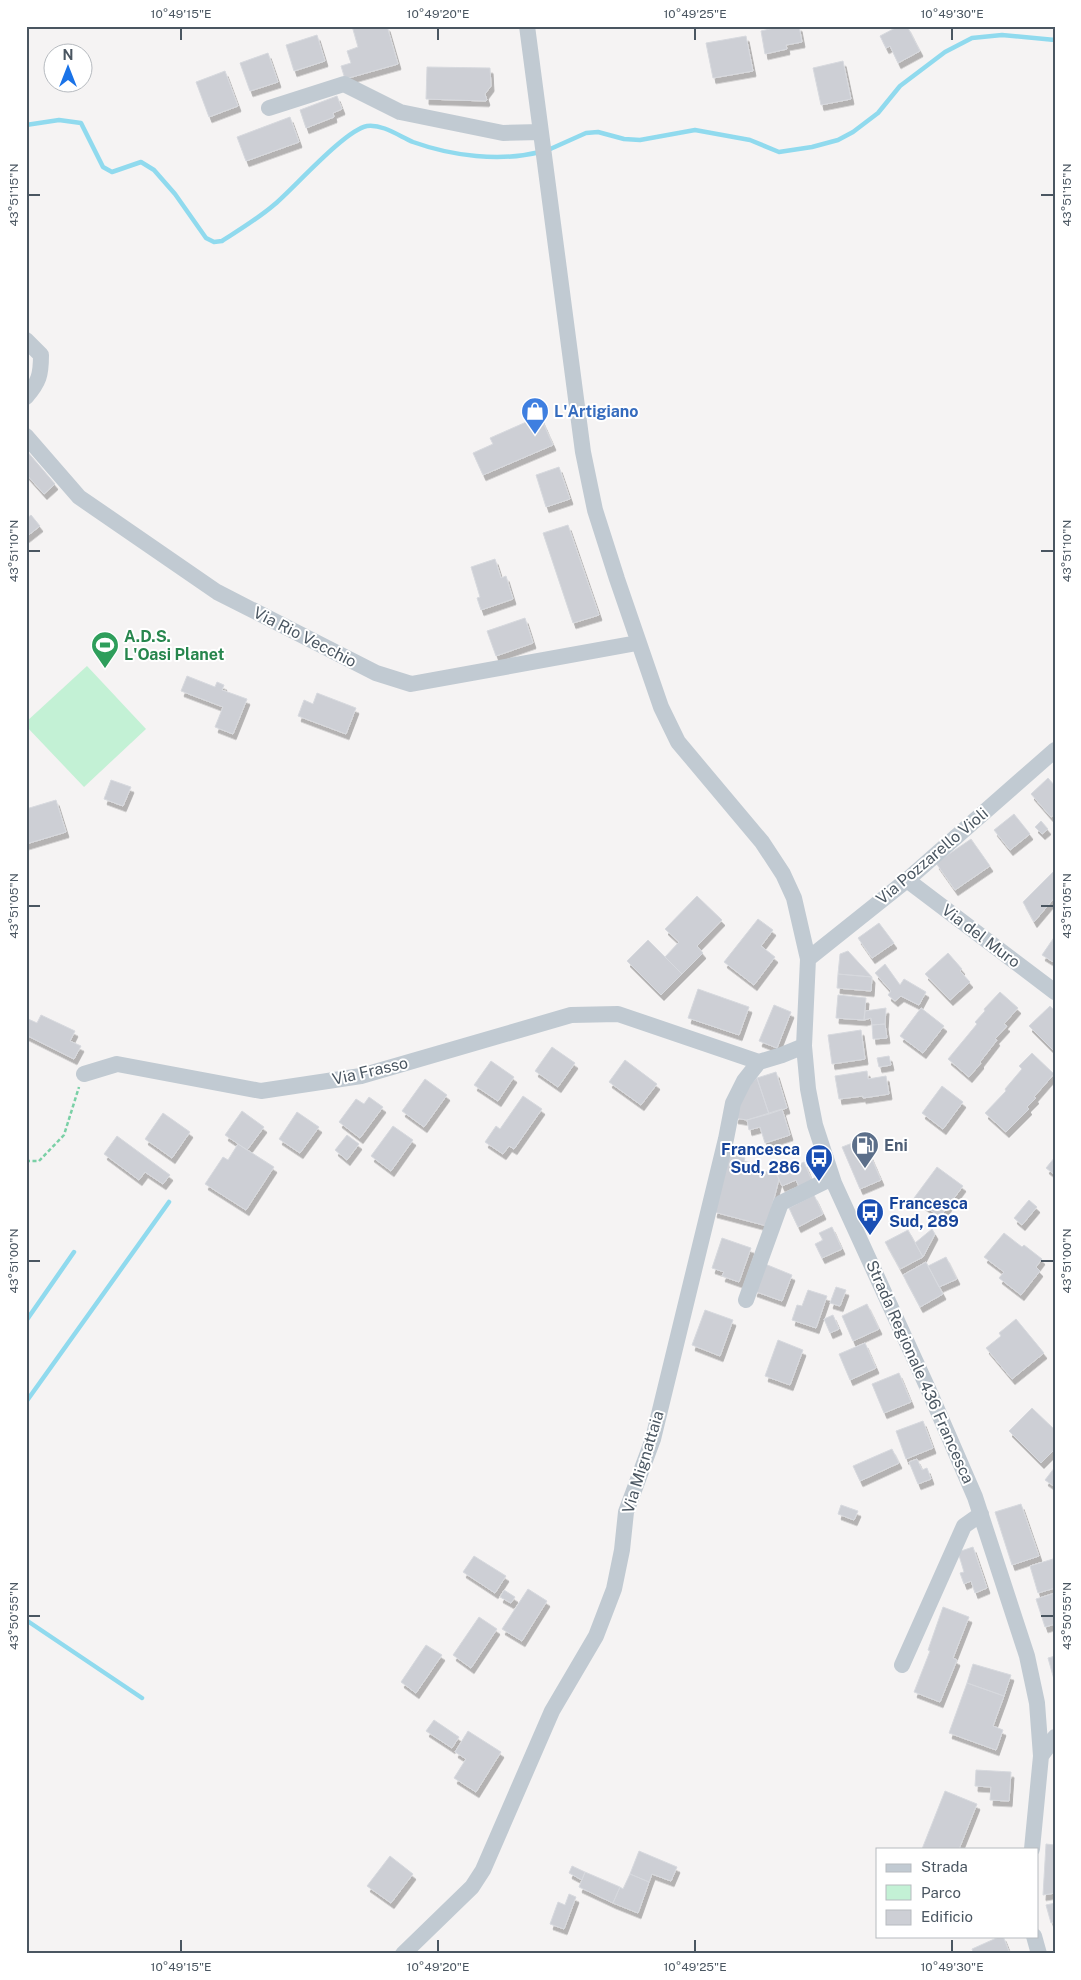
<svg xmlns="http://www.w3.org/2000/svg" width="1081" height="1980" font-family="'Public Sans',sans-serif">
<defs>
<filter id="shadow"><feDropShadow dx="3" dy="5.5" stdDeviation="0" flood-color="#0004"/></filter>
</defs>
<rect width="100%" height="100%" fill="#f5f3f3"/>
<path fill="#c3f1d5" d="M87 666 146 729 84 787 26 726V722Z"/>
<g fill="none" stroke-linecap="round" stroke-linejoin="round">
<path stroke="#90daee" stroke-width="4.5" d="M26 125 59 120 81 123 103 167 112 172 141 162 154 170 175 194 206 238 214 242 222 241C239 230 259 218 275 204 294 188 345 130 367 126 383 124 399 136 413 142 452 156 500 162 540 152
M548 150 586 133 598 132 624 139 640 140 695 130 750 140 779 152 812 147 838 140 853 132 878 113 900 86 945 52 972 38 1002 35 1055 40
M26 1321 74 1252
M26 1402 169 1202
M26 1620 142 1698"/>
</g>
<path fill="#cdcfd5" stroke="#d7d9de" filter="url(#shadow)" d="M352 26H387L398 64 345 79 341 66 351 63 347 51 358 47Z
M783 26H799L802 42 786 45 787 49 765 54 761 31Z
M899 26H907L920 51 898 63 890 46 886 48 880 36Z
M317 35 325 61 294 71 286 45Z
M746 36 753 71 713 78 706 43Z
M268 53 278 82 250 91 240 63Z
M843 61 851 99 821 105 813 68Z
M427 67 490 68 491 86 485 94 487 100 486 101 426 99Z
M225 71 238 106 209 117 196 82Z
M337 96 342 109 333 113 334 117 306 128 300 110Z
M290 117 299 142 246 161 237 137Z
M540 416 553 445 483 475 473 453 493 444 490 438Z
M26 450 55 484 44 494 26 474Z
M559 467 570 499 546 507 536 475Z
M31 515 40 526 26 537V519Z
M568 525 599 615 573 623 543 533Z
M495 559 501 578 506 576 513 599 481 610 477 598 480 597 471 567Z
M525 618 533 643 496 656 487 631Z
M187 676 215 687 217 682 224 685 222 690 247 699 233 734 215 727 223 707 181 691Z
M317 693 356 708 346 734 298 716 304 700 313 704Z
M1048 778 1055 786V814L1051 817 1031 794Z
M111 780 131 787 123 806 104 799Z
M56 800 66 832 26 844V818H28L26 809Z
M1014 814 1030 834 1010 850 994 830Z
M1041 821 1048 829 1042 834 1035 827Z
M971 839 990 866 955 890 936 863Z
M1053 872 1055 874V897L1034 922 1023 902Z
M697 896 722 920 697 946 703 953 682 974 665 957 679 942 665 929Z
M758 919 773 930 761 946 775 957 754 985 724 962Z
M879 923 894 943 872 958 858 938Z
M1055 936V963L1042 955Z
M648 940 682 974 661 995 627 961Z
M848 951 872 977 838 974 840 954Z
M948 953 962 969 960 971 970 982 950 1000 925 974Z
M885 964 900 985 904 979 926 992 919 1005 901 996 895 1001 888 995 891 991 875 973Z
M838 974 872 977 871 991 837 988Z
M698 989 749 1007 739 1035 688 1018Z
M1000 992 1018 1008 1004 1024 1007 1026 995 1039 997 1040 980 1062 981 1063 969 1077 948 1059 977 1024 975 1022 985 1011 984 1009Z
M838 995 866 998 864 1020 836 1018Z
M774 1005 791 1012 777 1048 759 1041Z
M1050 1006 1055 1011V1052L1029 1026Z
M886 1008 885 1024 872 1025 871 1018 864 1020 865 1011Z
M921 1008 944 1026 923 1053 900 1036Z
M41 1015 75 1031 70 1041 81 1046 74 1059 26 1035V1018L37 1023Z
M885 1024 887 1038 873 1039 872 1025Z
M861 1030 865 1059 832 1064 828 1035Z
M552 1047 575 1063 558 1087 535 1071Z
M1032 1053 1054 1074 1034 1097 1036 1098 1027 1107 1029 1109 1006 1132 985 1113 1006 1091 1005 1089 1022 1069 1019 1066Z
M889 1056 891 1065 879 1067 877 1058Z
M625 1060 657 1084 641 1105 609 1082Z
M491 1061 514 1077 498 1101 474 1085Z
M867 1071 868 1079 886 1076 889 1094 863 1098V1096L839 1099 835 1076Z
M776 1072 787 1108 769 1114 757 1078Z
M757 1078 769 1114 747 1120 735 1118 742 1093Z
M425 1079 447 1095 424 1127 402 1111Z
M942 1086 963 1102 943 1129 922 1113Z
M523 1096 542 1109 514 1149 509 1146 503 1154 485 1142 496 1126 500 1129Z
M369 1097 383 1107 360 1138 339 1122 356 1099 364 1104Z
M782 1109 790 1135 765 1143 760 1127 749 1130 747 1120Z
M242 1111 264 1127 247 1150 225 1135Z
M297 1112 319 1127 300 1153 279 1139Z
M163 1113 190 1132 172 1158 145 1139Z
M393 1126 413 1140 391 1171 371 1156Z
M347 1135 359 1144 347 1160 335 1150Z
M117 1136 170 1175 163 1184 145 1172 139 1180 104 1154Z
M863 1139 881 1180 860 1189 842 1147Z
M238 1144 274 1167 246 1210 205 1184 223 1157 228 1160Z
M729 1154 745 1158 744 1161 761 1166 760 1170 777 1175 779 1179 767 1226 714 1212Z
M1055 1157V1175L1046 1168Z
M804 1162 813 1183 800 1189 796 1180 782 1186 777 1175Z
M937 1167 963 1186 940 1217 914 1198Z
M814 1195 823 1214 798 1227 789 1208Z
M1029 1200 1037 1207 1022 1225 1014 1218Z
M832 1227 842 1249 822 1258 815 1244 823 1240 819 1233Z
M932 1229 935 1234 923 1257 915 1243Z
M908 1230 923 1257 900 1269 885 1242Z
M1004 1233 1022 1247 1024 1245 1042 1259 1036 1267 1040 1271 1021 1295 999 1278 1004 1272 984 1257Z
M722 1238 751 1248 739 1282 722 1276 724 1272 712 1268Z
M946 1257 957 1279 939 1287 928 1266Z
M926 1262 943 1294 920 1307 903 1275Z
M765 1264 792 1275 782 1301 754 1291Z
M836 1287 846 1290 840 1306 830 1303Z
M808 1290 827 1296 816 1328 792 1320 797 1305 802 1306Z
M867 1304 879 1329 853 1341 842 1316Z
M705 1310 733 1320 720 1356 692 1345Z
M833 1315 839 1329 830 1333 824 1319Z
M1016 1319 1044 1353 1012 1379 986 1348 1001 1336 999 1333Z
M778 1340 803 1350 790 1385 765 1376Z
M865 1343 876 1368 850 1380 839 1354Z
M899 1373 911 1402 884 1413 872 1384Z
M1032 1408 1055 1430V1449L1041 1463 1009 1431Z
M923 1421 933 1448 906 1459 896 1431Z
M892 1449 899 1463 860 1481 853 1466Z
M917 1459 922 1470 927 1468 931 1479 918 1484 909 1462Z
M1055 1467V1487L1045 1480Z
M1021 1504 1039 1556 1012 1565 995 1512Z
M841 1505 858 1511 854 1520 838 1514Z
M973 1547 987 1588 975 1593 971 1581 964 1584 960 1573 964 1572 958 1552Z
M474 1556 506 1576 495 1593 463 1572Z
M1053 1559 1055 1588 1038 1593 1030 1566Z
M528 1589 547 1601 522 1641 502 1629Z
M504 1590 515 1597 511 1603 500 1597Z
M1055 1593V1624L1045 1627 1036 1599Z
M943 1607 969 1617 953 1658 957 1660 940 1702 914 1692 930 1651 928 1650Z
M479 1617 497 1629 471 1668 453 1655Z
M426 1645 442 1655 416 1693 401 1682Z
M1055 1656V1683L1048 1658Z
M973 1664 1011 1675 1004 1696 967 1683Z
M967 1683 1004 1696 993 1726 1003 1730 996 1750 949 1733Z
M434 1720 459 1737 452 1748 426 1731Z
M468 1731 501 1752 476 1792 454 1778 466 1759 455 1752Z
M976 1770 1011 1772 1009 1801 990 1800 991 1787 975 1786Z
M945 1791 977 1804 959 1849H922Z
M1046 1844 1055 1845V1893L1043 1895Z
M639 1851 677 1867 671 1881 652 1874 649 1882 630 1874Z
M390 1856 413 1874 391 1903 367 1886Z
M572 1866 585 1872 582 1880 569 1873Z
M585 1872 620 1887 613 1903 579 1887Z
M630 1874 649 1882 638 1913 613 1903 620 1887 623 1889Z
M569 1894 576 1897 564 1929 550 1924 558 1902 565 1905Z
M1055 1903V1922L1051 1923 1046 1905Z
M1001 1936H1003L1010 1954H974L972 1949Z"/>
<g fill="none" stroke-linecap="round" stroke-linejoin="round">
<path stroke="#7ad0a6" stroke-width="2.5" stroke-dasharray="4 2.5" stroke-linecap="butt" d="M26 1161H39L64 1135 79 1087"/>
<path stroke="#c1cad2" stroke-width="16" d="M527 26 583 452 595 510 617 579 661 707 678 742 762 842 783 874 794 898 808 959 804 1046 808 1089 815 1125 834 1183 930 1393 975 1497 1027 1656 1037 1703 1041 1756 1032 1849
M269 108 344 84 400 112 503 133 541 132
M26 340 41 355C41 375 39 382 26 397
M26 436 79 497 217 592 376 673 411 684 637 643
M907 880 1055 992
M808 959 907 880 1055 750
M84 1074 117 1064 261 1091 361 1076 571 1015 618 1014 759 1062
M746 1300 781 1203 832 1178
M902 1665 964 1526 981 1514
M1041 1756 1055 1737
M1034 1936 1039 1954
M403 1954 472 1887 483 1870 552 1711 596 1636 614 1589 622 1550 626 1512 653 1439 726 1139 733 1103 744 1081 759 1062 782 1055 804 1046"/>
</g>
<path fill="none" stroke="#4a5661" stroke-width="2" d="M181 28V40M438 28V40M695 28V40M952 28V40M28 195H40M1041 195H1054M28 551H40M1041 551H1054M28 906H40M1041 906H1054M28 1261H40M1041 1261H1054M28 1616H40M1041 1616H1054M181 1940V1952M438 1940V1952M695 1940V1952M952 1940V1952"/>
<defs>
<g id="shop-pin" transform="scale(1.4375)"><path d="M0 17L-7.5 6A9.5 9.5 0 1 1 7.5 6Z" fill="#3f7fe0" stroke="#fff"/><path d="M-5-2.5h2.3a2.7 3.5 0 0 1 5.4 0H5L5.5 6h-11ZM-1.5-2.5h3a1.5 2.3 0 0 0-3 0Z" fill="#fff"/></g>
<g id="stadium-pin" transform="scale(1.4375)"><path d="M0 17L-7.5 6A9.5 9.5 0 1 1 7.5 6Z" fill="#2e9e5b" stroke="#fff"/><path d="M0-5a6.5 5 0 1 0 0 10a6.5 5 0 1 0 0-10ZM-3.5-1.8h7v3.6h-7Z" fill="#fff"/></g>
<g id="fuel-pin" transform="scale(1.4375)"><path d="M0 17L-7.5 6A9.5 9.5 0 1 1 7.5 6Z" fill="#5c6f8a" stroke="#fff"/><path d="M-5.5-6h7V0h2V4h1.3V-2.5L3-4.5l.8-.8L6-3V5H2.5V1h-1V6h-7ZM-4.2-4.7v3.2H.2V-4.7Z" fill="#fff"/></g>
<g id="bus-pin" transform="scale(1.4375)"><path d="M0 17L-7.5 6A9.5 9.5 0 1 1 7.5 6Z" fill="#1a4fb4" stroke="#fff"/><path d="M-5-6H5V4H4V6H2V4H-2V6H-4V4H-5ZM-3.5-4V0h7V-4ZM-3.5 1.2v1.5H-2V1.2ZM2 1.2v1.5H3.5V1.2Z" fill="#fff"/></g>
</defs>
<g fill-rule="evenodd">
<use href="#shop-pin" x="535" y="411"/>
<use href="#stadium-pin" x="105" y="645"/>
<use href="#fuel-pin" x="865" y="1145"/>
<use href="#bus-pin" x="819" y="1158"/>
<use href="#bus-pin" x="870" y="1212"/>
</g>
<g text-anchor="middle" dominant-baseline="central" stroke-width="4" stroke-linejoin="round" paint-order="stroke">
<g font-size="16" font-weight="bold" fill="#366cbe" stroke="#fff" text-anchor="start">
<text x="554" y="411">L'Artigiano</text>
</g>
<g font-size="16" font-weight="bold" fill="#27864d" stroke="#fff" text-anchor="start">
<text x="124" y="636">A.D.S.<tspan x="124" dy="18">L'Oasi Planet</tspan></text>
</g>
<g font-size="16" fill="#4a5661" stroke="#fff">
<text transform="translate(305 637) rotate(27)">Via Rio Vecchio</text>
<text transform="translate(932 856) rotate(-40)">Via Pozzarello Violi</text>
<text transform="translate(981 936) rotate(37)">Via del Muro</text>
<text transform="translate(370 1071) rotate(-13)">Via Frasso</text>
<text transform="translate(920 1372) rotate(66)">Strada Regionale 436 Francesca</text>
<text transform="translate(643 1462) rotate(-73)">Via Mignattaia</text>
</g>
<g font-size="16" font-weight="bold" fill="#4e5e75" stroke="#fff" text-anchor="start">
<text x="884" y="1145">Eni</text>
</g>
<g font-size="16" font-weight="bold" fill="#164399" stroke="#fff" text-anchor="end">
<text x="800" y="1149">Francesca<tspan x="800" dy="18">Sud, 286</tspan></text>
<text x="889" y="1203" text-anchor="start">Francesca<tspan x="889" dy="18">Sud, 289</tspan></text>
</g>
</g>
<rect width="1081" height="1980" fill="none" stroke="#ffffff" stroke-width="55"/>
<rect x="876" y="1848" width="162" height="90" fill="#ffffff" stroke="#b7bbc0"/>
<rect x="886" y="1864" width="25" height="8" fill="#c1cad2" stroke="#b7bbc0"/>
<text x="921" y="1872" font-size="15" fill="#4a5661">Strada</text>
<rect x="886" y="1885" width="25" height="15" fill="#c3f1d5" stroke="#b7bbc0"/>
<text x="921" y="1898" font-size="15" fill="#4a5661">Parco</text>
<rect x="886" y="1910" width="25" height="15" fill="#cdcfd5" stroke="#b7bbc0"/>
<text x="921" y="1922" font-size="15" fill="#4a5661">Edificio</text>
<g transform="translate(68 68)"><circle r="24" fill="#ffffff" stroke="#b7bbc0"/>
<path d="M0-4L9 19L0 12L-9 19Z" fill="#1a73e8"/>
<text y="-8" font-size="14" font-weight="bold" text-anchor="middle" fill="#4a5661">N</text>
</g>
<rect x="28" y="28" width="1026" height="1924" fill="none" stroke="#4a5661" stroke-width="2"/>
<g font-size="12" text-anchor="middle" fill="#4a5661">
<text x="181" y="18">10°49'15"E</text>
<text x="438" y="18">10°49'20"E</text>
<text x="695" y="18">10°49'25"E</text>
<text x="952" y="18">10°49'30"E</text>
<text transform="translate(14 195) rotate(-90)" y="4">43°51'15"N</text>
<text transform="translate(1067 195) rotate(-90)" y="4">43°51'15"N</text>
<text transform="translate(14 551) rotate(-90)" y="4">43°51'10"N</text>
<text transform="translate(1067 551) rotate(-90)" y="4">43°51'10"N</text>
<text transform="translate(14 906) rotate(-90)" y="4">43°51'05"N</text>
<text transform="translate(1067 906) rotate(-90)" y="4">43°51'05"N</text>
<text transform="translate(14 1261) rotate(-90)" y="4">43°51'00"N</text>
<text transform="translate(1067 1261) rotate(-90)" y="4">43°51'00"N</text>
<text transform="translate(14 1616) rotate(-90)" y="4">43°50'55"N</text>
<text transform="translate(1067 1616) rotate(-90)" y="4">43°50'55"N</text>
<text x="181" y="1971">10°49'15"E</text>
<text x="438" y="1971">10°49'20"E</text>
<text x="695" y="1971">10°49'25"E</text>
<text x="952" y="1971">10°49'30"E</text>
</g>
</svg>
